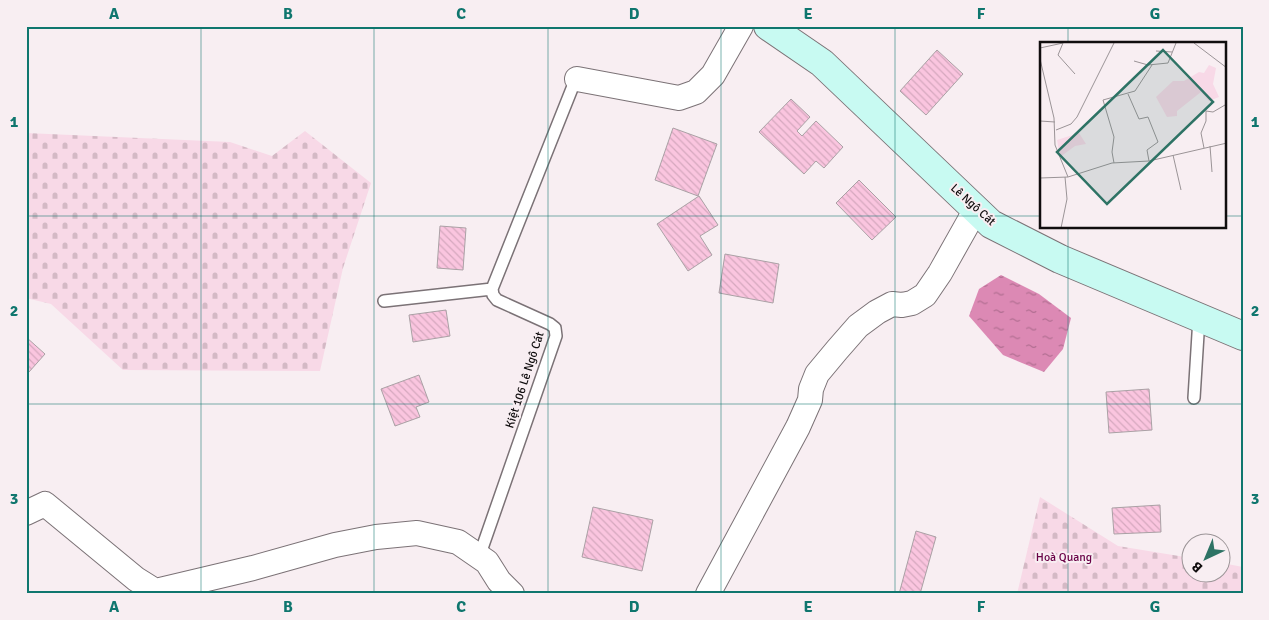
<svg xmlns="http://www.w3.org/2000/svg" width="1269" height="620" font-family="Signika,sans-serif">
<defs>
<pattern id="cemetery-stones" width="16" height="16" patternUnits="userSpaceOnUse" patternTransform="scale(1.25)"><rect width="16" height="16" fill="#f8d9e7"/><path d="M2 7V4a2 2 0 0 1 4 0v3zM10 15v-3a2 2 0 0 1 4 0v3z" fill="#d4b9c5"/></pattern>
<pattern id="water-ripples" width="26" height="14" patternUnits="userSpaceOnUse" patternTransform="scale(1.25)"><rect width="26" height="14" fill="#dc89b4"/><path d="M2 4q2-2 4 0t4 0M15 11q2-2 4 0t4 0" fill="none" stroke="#b16e91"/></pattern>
<pattern id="building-back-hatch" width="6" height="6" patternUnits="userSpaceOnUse" patternTransform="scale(1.25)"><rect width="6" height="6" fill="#fac5df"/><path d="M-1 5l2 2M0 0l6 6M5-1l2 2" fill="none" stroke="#d5a8be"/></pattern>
</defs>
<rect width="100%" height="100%" fill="#f8eef2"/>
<path fill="url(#cemetery-stones)" d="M305 131 371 183 343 268 320 371 123 370 51 304 26 298V133L230 142 272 156Z
M1040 497 1118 546 1191 558 1192 572H1222V563L1243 567V594H1017Z"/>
<path fill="url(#water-ripples)" d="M1001 275 1039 294 1071 318 1063 349 1044 372 1003 355 969 316 979 289Z"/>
<path fill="url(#building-back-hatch)" stroke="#aaa1a5" d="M937 50 963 74 926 115 900 91Z
M791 99 810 117 797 131 802 136 816 121 843 147 824 168 816 161 804 174 759 132Z
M673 128 717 144 698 196 655 180Z
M859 180 896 217 872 240 836 203Z
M699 196 718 225 700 236 712 255 688 271 657 224Z
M440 226 466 228 463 270 437 268Z
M725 254 779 264 773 303 719 293Z
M446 310 450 336 413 342 409 315Z
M26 337 45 354 29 372 26 370Z
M419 375 429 402 416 407 420 417 395 426 381 389Z
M1149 389 1152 430 1109 433 1106 392Z
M1160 505 1161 532 1114 534 1112 508Z
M593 507 653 520 642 571 582 557Z
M916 531 936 537 920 594H899Z"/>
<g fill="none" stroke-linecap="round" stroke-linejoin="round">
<g stroke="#7b7276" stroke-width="14">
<path id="lane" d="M384 301 492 289
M1194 398 1199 318
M479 557 556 336 555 328 550 324 497 300 493 295 492 289 575 81 577 79"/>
</g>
<g stroke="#7b7276" stroke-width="26">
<path id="street" d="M577 79 679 98 696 92 713 75 741 26
M26 513 45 504 136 579 160 594
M156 591 253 568 335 545 376 537 417 533 458 542 487 562 499 581 512 594
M708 594 798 427 810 400 811 389 817 374 837 350 858 326 877 312 892 304 902 305 912 303 925 295 940 273 976 209"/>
</g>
<g stroke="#7b7276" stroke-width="30">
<path id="secondary" d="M768 26 822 63 991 224 1060 259 1243 336"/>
</g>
<use href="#lane" stroke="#fff" stroke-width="11"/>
<use href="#street" stroke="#fff" stroke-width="24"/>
<use href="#secondary" stroke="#c8faf2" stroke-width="28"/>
</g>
<path fill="none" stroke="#0f766e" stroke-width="1" stroke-opacity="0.55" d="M201 26V594M374 26V594M548 26V594M721 26V594M895 26V594M1068 26V44M26 216H1042M1225 216H1243M1068 228V594M26 404H1243"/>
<g text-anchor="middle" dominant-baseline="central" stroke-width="4" stroke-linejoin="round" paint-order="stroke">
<g font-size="12" fill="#100d0e" stroke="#f8eef2">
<text transform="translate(973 205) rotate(42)">Lê Ngô Cát</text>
<text transform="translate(525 380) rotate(-72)">Kiệt 106 Lê Ngô Cát</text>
</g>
<g font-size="12" fill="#690146" stroke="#f8eef2">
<text x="1064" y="557">Hoà Quang</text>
</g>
</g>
<g transform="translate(1040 42)">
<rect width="186" height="186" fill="#f8eef2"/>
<path d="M169 23 176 26 173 42 179 55 169 59 161 50 137 69V74L127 75 116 55 133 39H144L159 30 164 31ZM39 91 46 102 35 104 20 115 17 98Z" fill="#f8d9e7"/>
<path fill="none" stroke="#9b9497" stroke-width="1" d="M23 1 18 13 35 32M154 1 187 26M0 6 23 1M116 9 132 10M0 17 14 76 15 103 28 135M94 19 108 23 128 21 136 1M88 52 99 77 108 75 118 100 107 108 109 119M0 79 15 80M16 88 31 82 37 75 74 1M170 104 172 130M164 106 161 91 166 79V69L173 70 185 63M133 113 141 148M74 121 72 110 74 95 63 58 95 49 112 23M0 136 28 135 72 121 109 119 187 101M21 186 27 157 25 135"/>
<path fill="#2e7365" fill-opacity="0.15" stroke="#2e7365" stroke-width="2.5" d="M123 8 173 60 67 162 17 110Z"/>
<rect width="186" height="186" fill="none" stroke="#100d0e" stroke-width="2.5"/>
</g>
<rect width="1269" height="620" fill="none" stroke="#f8eef2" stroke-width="55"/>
<g transform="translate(1206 558) rotate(224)"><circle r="24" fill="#f8eef2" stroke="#9b9497"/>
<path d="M0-4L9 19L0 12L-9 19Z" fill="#2e7365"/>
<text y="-8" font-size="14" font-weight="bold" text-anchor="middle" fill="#100d0e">B</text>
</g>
<rect x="28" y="28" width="1214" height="564" fill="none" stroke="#0f766e" stroke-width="2"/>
<g font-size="16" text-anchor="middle" font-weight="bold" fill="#0f766e">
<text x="114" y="19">A</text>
<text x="288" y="19">B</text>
<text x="461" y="19">C</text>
<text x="634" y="19">D</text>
<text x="808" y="19">E</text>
<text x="981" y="19">F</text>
<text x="1155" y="19">G</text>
<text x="14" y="127">1</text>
<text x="1255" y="127">1</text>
<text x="14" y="316">2</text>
<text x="1255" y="316">2</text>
<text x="14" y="504">3</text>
<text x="1255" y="504">3</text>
<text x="114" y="612">A</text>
<text x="288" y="612">B</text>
<text x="461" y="612">C</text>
<text x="634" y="612">D</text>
<text x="808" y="612">E</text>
<text x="981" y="612">F</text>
<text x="1155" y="612">G</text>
</g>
</svg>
